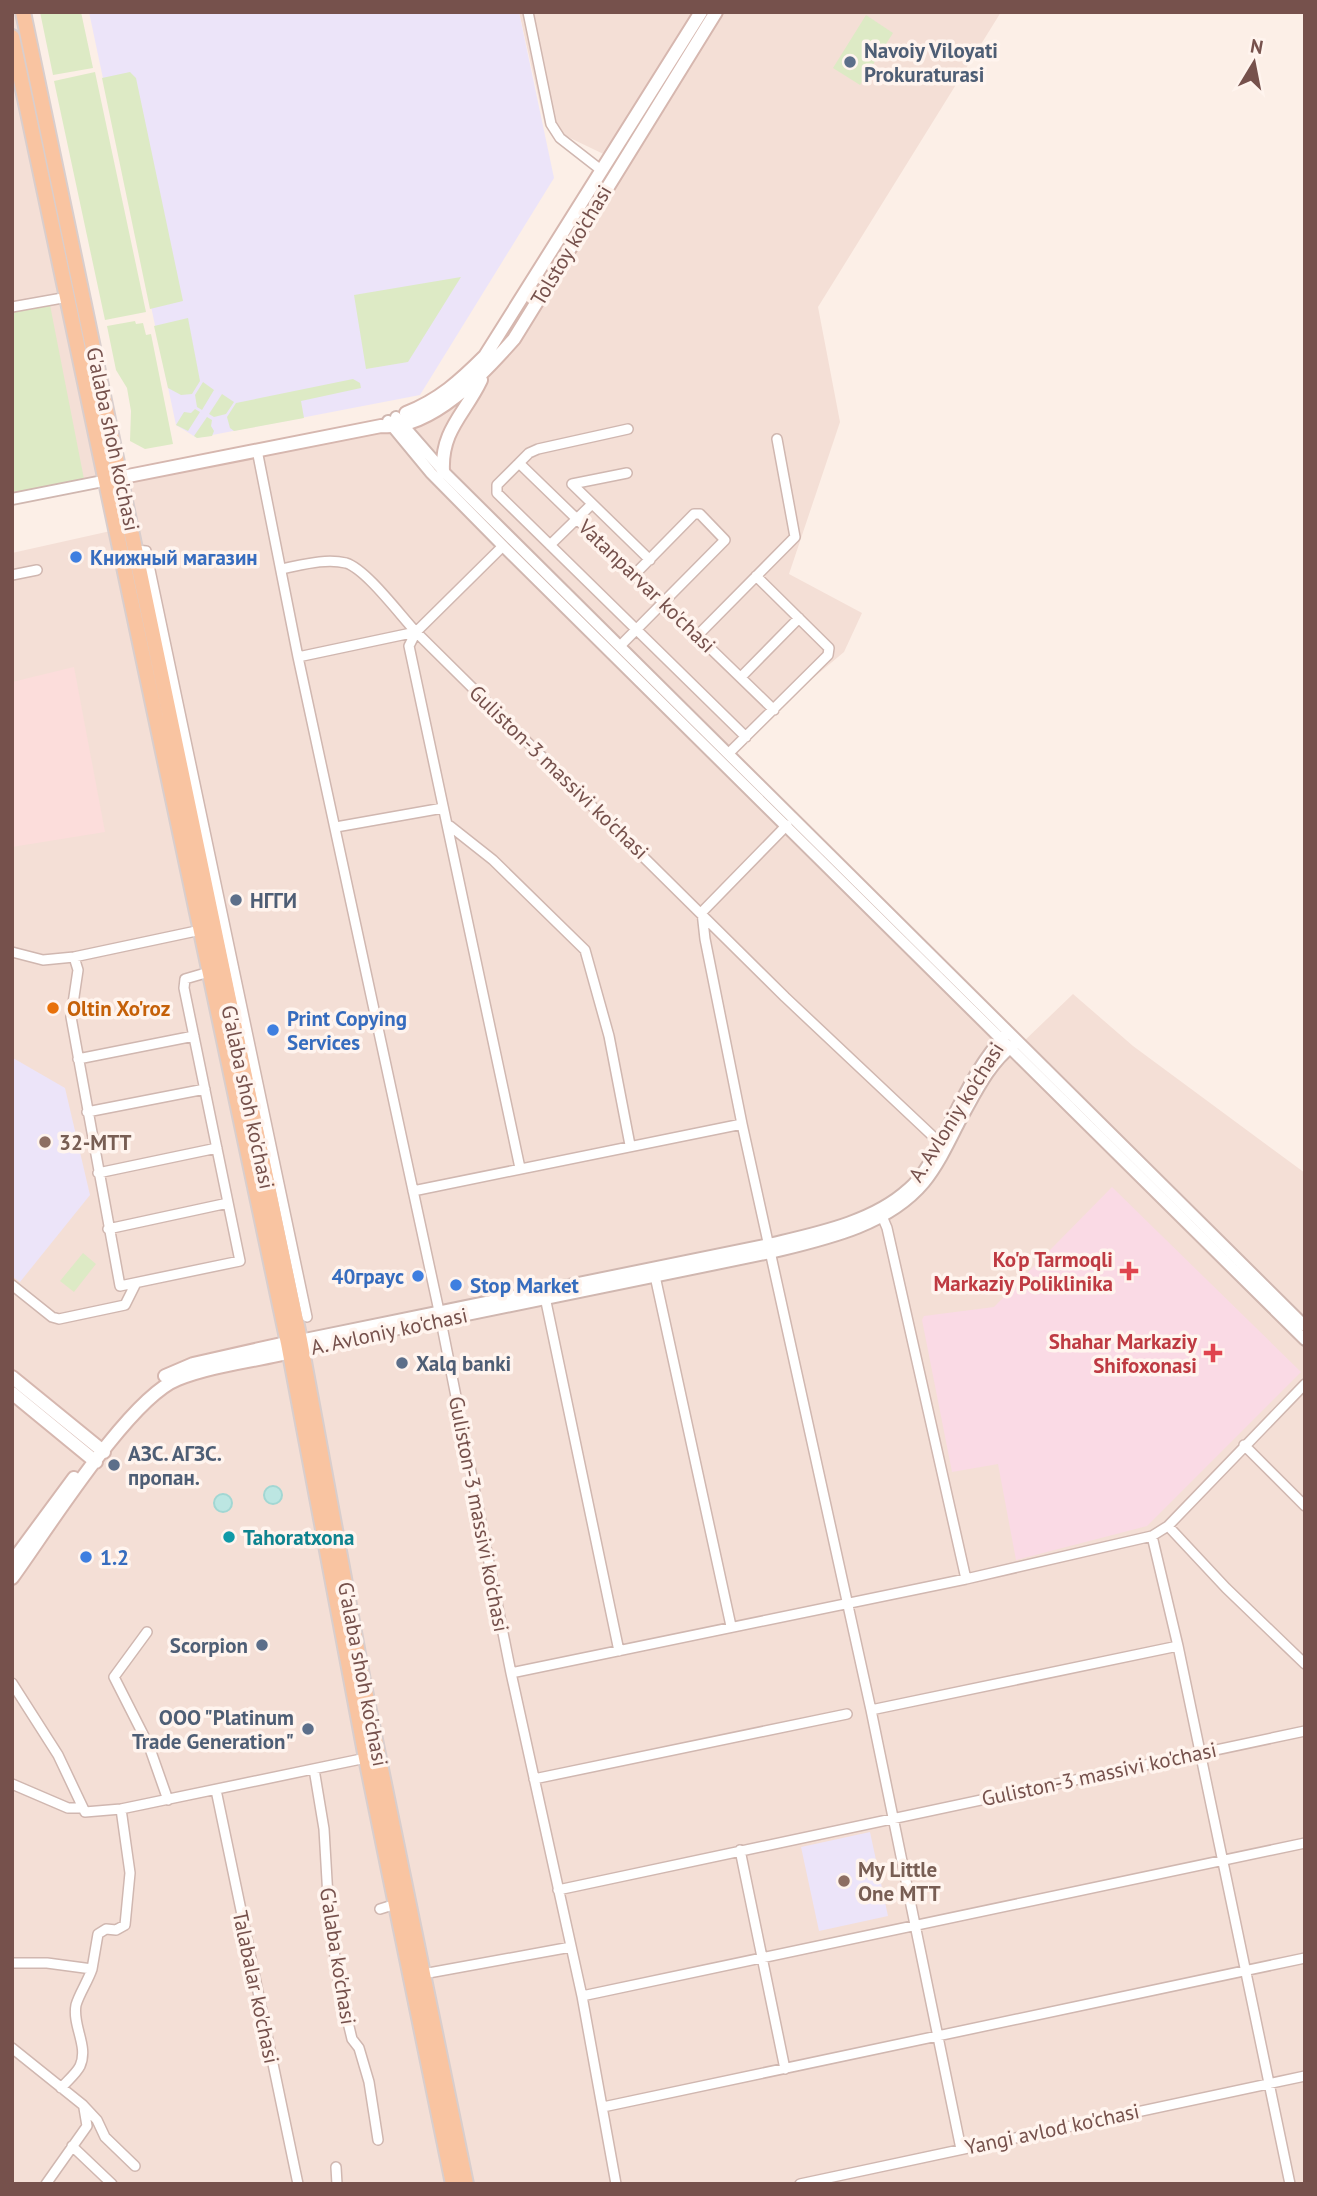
<svg xmlns="http://www.w3.org/2000/svg" width="1317" height="2196" font-family="'PT Sans',sans-serif">
<rect width="100%" height="100%" fill="#fcefe7"/>
<path fill="#f4dfd6" d="M12 12H16L116 479 391 426 472 380 507 334 616 160 545 126 519 12H1001L818 307 840 422 789 574 862 613 844 652 721 755 1021 1044 1073 994 1133 1046 1305 1173V2184H12V553L124 528 208 937 116 479 12 499Z"/>
<path fill="#fcdddb" d="M74 667 105 832 12 847V682Z"/>
<path fill="#ece4f9" d="M89 12H519L554 178 420 395 197 438 176 425Z
M13 1058 65 1088 90 1195 20 1282 12 1276Z
M870 1832 888 1916 819 1931 801 1847Z"/>
<path fill="#fadae5" d="M1112 1187 1301 1372 1147 1526 1016 1560 998 1464 952 1472 922 1320 924 1316 994 1307Z"/>
<path fill="#ddeac5" d="M40 12H81L93 68 53 75Z
M866 15 893 33 860 85 833 68Z
M95 72 146 312 105 320 54 81Z
M130 72 136 78 183 301 150 309 102 78Z
M461 277 408 362 366 369 354 295Z
M50 305 84 479 12 493V313Z
M188 318 200 381 192 394 181 395 168 388 154 326Z
M135 321 136 324 143 323 146 335 151 334 173 444 145 449 130 441 131 411 127 388 116 370 107 326Z
M353 379 360 383 361 388 301 401 304 418 234 431 230 428 227 417 236 403Z
M203 382 214 390 202 410 197 407 195 395Z
M222 394 234 402 226 414 214 417 209 414Z
M195 409 200 412 188 431 176 425 184 412 191 413Z
M207 417 212 420 211 426 214 431 212 436 197 438 194 436Z
M83 1253 96 1264 74 1292 60 1281Z"/>
<path fill="#bce6e2" stroke="#a2d7d3" stroke-width="2" d="M264 1495a9 9 0 1 1 18 0a9 9 0 1 1-18 0Z
M214 1503a9 9 0 1 1 18 0a9 9 0 1 1-18 0Z"/>
<g fill="none" stroke-linecap="round" stroke-linejoin="round">
<g stroke="#d0b7b0" stroke-width="12">
<path id="minor" d="M528 12 551 124 560 138 601 170
M12 307 68 297
M628 429 538 449 529 453 497 485V493L746 737
M257 450 298 657 439 1311 511 1673 582 1996 616 2184
M519 463 774 710
M627 473 572 484 650 560
M550 545 592 504
M503 546 416 632 409 646 520 1168
M136 550 146 551 307 1317
M281 569C302 565 325 558 346 563 366 569 400 615 416 632L785 997 939 1142
M12 575 37 570
M698 635 795 537 777 439
M620 646 725 540 700 514H694L636 573
M298 657 416 632
M741 677 799 618
M729 753 828 655 829 648 756 576
M787 825 702 912 705 939 742 1124 871 1710 961 2149
M450 826 493 860 585 950 609 1036 630 1145
M336 827 443 808
M12 952 43 960 74 957 201 930
M74 957 78 970 71 1017 120 1286 240 1261 184 988 185 979 209 972
M78 1059 194 1036
M87 1112 205 1089
M98 1173 217 1148
M413 1191 742 1124
M882 1216 887 1228 966 1579
M108 1229 228 1203
M655 1276 731 1626
M12 1285 52 1317 59 1319 125 1305 136 1283
M545 1297 619 1651
M1244 1445 1305 1506
M1168 1526 1226 1588 1305 1664
M1152 1536 1178 1646 1290 2184
M147 1632 114 1677 149 1746 168 1800
M511 1673 966 1579 1152 1536 1168 1526 1305 1384
M12 1683 58 1755 85 1812 121 1809 366 1758
M871 1710 1178 1646
M314 1769 324 1829 329 1915 339 1985 352 2039 359 2048 369 2082 378 2140
M534 1779 847 1714
M12 1784 68 1808H81
M216 1790 298 2184
M740 1850 785 2069
M558 1890 1305 1731
M380 1909 396 1904
M12 1963H47L92 1969 98 1934 106 1929 116 1930 125 1925 130 1873 121 1809
M423 1974 571 1947
M582 1996 1305 1843
M12 2048 83 2105 97 2120 105 2137 135 2166
M61 2088C67 2081 76 2074 80 2066 89 2046 72 2026 76 2005 79 1994 88 1981 92 1969
M603 2107 1305 1958
M72 2146 112 2184
M336 2167 337 2184
M46 2184 87 2126 84 2108
M800 2184 1305 2076"/>
</g>
<g stroke="#d0b7b0" stroke-width="14">
<path id="tertiary" d="M396 417 444 472 1305 1326
M388 421 431 473 503 546 1305 1340
M12 499 108 480
M300 1340 769 1244C815 1233 872 1222 908 1189 929 1171 940 1140 953 1116 967 1089 983 1057 1005 1035
M301 1349 770 1253C823 1240 887 1227 924 1183 938 1166 949 1143 959 1123 975 1095 988 1065 1014 1045"/>
</g>
<g stroke="#d6b7af" stroke-width="16">
<path id="secondary" d="M406 413C439 400 460 381 485 356L701 12
M443 471C441 430 465 414 481 380
M113 479 381 426C431 431 484 373 514 339L716 12
M165 1376 193 1364 295 1341
M12 1377 104 1452
M12 1393 96 1462
M12 1562 74 1478
M12 1578C47 1530 129 1398 178 1379 216 1364 259 1361 298 1350"/>
</g>
<g stroke="#d9cecd" stroke-width="18">
<path id="primary" d="M23 12 300 1340 363 1681 466 2184
M12 37 288 1343 366 1758 453 2184"/>
</g>
<use href="#minor" stroke="#fff" stroke-width="9"/>
<use href="#tertiary" stroke="#fff" stroke-width="10"/>
<use href="#secondary" stroke="#fff" stroke-width="12"/>
<use href="#primary" stroke="#f9c4a1" stroke-width="14"/>
</g>
<g fill="#5c6f8a" stroke="#fff4ee" stroke-width="2.5">
<circle cx="850" cy="62" r="7"/>
<circle cx="236" cy="900" r="7"/>
<circle cx="402" cy="1363" r="7"/>
<circle cx="114" cy="1465" r="7"/>
<circle cx="262" cy="1645" r="7"/>
<circle cx="308" cy="1729" r="7"/>
</g>
<g fill="#3f7fe0" stroke="#fff4ee" stroke-width="2.5">
<circle cx="76" cy="557" r="7"/>
<circle cx="273" cy="1030" r="7"/>
<circle cx="418" cy="1276" r="7"/>
<circle cx="456" cy="1285" r="7"/>
<circle cx="86" cy="1557" r="7"/>
</g>
<circle fill="#e8710a" stroke="#fff4ee" stroke-width="2.5" cx="53" cy="1008" r="7"/>
<g fill="#8d6e63" stroke="#fff4ee" stroke-width="2.5">
<circle cx="45" cy="1142" r="7"/>
<circle cx="844" cy="1881" r="7"/>
</g>
<g fill="#e0444e" stroke="#fff4ee" stroke-width="2.5">
<path d="M1125.5 1260.5h7v7h7v7h-7v7h-7v-7h-7v-7h7z"/>
<path d="M1209.5 1342.5h7v7h7v7h-7v7h-7v-7h-7v-7h7z"/>
</g>
<circle fill="#0f9aa8" stroke="#fff4ee" stroke-width="2.5" cx="229" cy="1537" r="7"/>
<g text-anchor="middle" dominant-baseline="central" stroke-width="7" stroke-linejoin="round" paint-order="stroke">
<g font-size="21" font-weight="bold" fill="#4e5e75" stroke="#fff4ee" text-anchor="start">
<text x="864" y="50">Navoiy Viloyati<tspan x="864" dy="24">Prokuraturasi</tspan></text>
<text x="250" y="900">НГГИ</text>
<text x="416" y="1363">Xalq banki</text>
<text x="128" y="1453">АЗС. АГЗС.<tspan x="128" dy="24">пропан.</tspan></text>
<text x="248" y="1645" text-anchor="end">Scorpion</text>
<text x="294" y="1717" text-anchor="end">OOO "Platinum<tspan x="294" dy="24">Trade Generation"</tspan></text>
</g>
<g font-size="21" fill="#76514c" stroke="#fff4ee">
<text transform="translate(571 245) rotate(-59)">Tolstoy ko'chasi</text>
<text transform="translate(113 439) rotate(78)">G'alaba shoh ko'chasi</text>
<text transform="translate(647 586) rotate(44)">Vatanparvar ko'chasi</text>
<text transform="translate(559 772) rotate(44)">Guliston-3 massivi ko'chasi</text>
<text transform="translate(248 1097) rotate(78)">G'alaba shoh ko'chasi</text>
<text transform="translate(956 1112) rotate(-58)">A. Avloniy ko'chasi</text>
<text transform="translate(389 1331) rotate(-12)">A. Avloniy ko'chasi</text>
<text transform="translate(479 1514) rotate(79)">Guliston-3 massivi ko'chasi</text>
<text transform="translate(363 1674) rotate(79)">G'alaba shoh ko'chasi</text>
<text transform="translate(1099 1774) rotate(-12)">Guliston-3 massivi ko'chasi</text>
<text transform="translate(338 1956) rotate(81)">G'alaba ko'chasi</text>
<text transform="translate(256 1987) rotate(78)">Talabalar ko'chasi</text>
<text transform="translate(1052 2129) rotate(-12)">Yangi avlod ko'chasi</text>
</g>
<g font-size="21" font-weight="bold" fill="#366cbe" stroke="#fff4ee" text-anchor="start">
<text x="90" y="557">Книжный магазин</text>
<text x="287" y="1018">Print Copying<tspan x="287" dy="24">Services</tspan></text>
<text x="404" y="1276" text-anchor="end">40граус</text>
<text x="470" y="1285">Stop Market</text>
<text x="100" y="1557">1.2</text>
</g>
<g font-size="21" font-weight="bold" fill="#c56008" stroke="#fff4ee" text-anchor="start">
<text x="67" y="1008">Oltin Xo'roz</text>
</g>
<g font-size="21" font-weight="bold" fill="#785e54" stroke="#fff4ee" text-anchor="start">
<text x="59" y="1142">32-MTT</text>
<text x="858" y="1869">My Little<tspan x="858" dy="24">One MTT</tspan></text>
</g>
<g font-size="21" font-weight="bold" fill="#be3a42" stroke="#fff4ee" text-anchor="end">
<text x="1113" y="1259">Ko'p Tarmoqli<tspan x="1113" dy="24">Markaziy Poliklinika</tspan></text>
<text x="1197" y="1341">Shahar Markaziy<tspan x="1197" dy="24">Shifoxonasi</tspan></text>
</g>
<g font-size="21" font-weight="bold" fill="#0d838f" stroke="#fff4ee" text-anchor="start">
<text x="243" y="1537">Tahoratxona</text>
</g>
</g>
<rect width="1317" height="2196" fill="none" stroke="#76514c" stroke-width="28"/>
<g transform="translate(1254 63) rotate(10)" stroke="#fff4ee" stroke-width="5" paint-order="stroke">
<path d="M0-5L12 26L0 18L-12 26Z" fill="#76514c"/>
<text y="-10" font-size="19" font-weight="bold" text-anchor="middle" fill="#76514c">N</text>
</g>
</svg>
